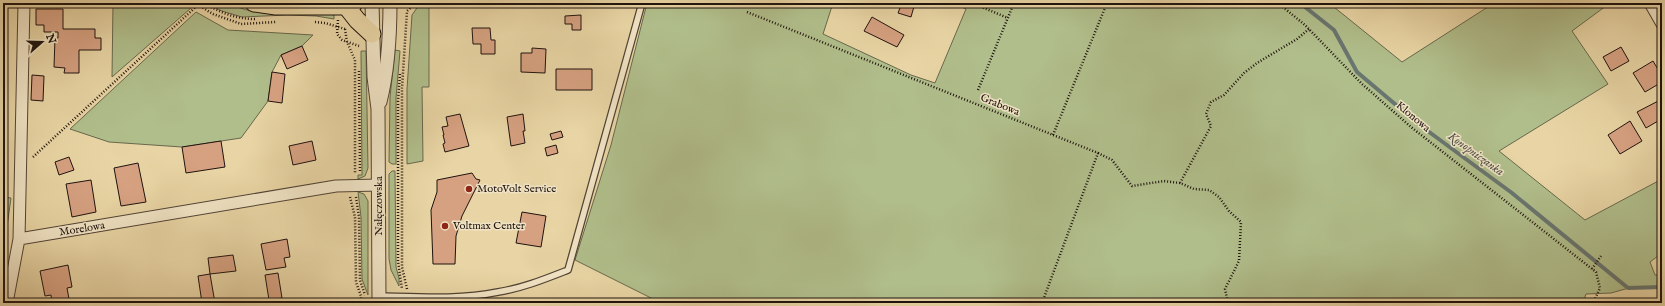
<svg xmlns="http://www.w3.org/2000/svg" width="1665" height="306" font-family="'IM FELL English',serif">
<rect width="100%" height="100%" fill="#e8d4a4"/>
<filter id="stains"><feTurbulence type="fractalNoise" baseFrequency=".005" numOctaves="4"/><feColorMatrix values="0 0 0 0 .2 0 0 0 0 .09 0 0 0 0 .02 0 0 0 .5 -.17"/></filter>
<radialGradient id="worn" r=".72"><stop offset=".6" stop-color="#630" stop-opacity="0"/><stop offset="1" stop-color="#630" stop-opacity=".3"/></radialGradient>
<path fill="#b0be8b" stroke="#68684c" d="M113 3H185L191 8 112 77Z
M206 3H225L247 10 269 13 329 14 334 15V19L316 16 287 15 242 17 222 11Z
M426 3H514V6L429 7V87H422L423 161 407 164V89L412 15 419 5Z
M647 3H833L823 34 911 75 935 83 966 9 953 3H1329L1402 62 1494 3H1610L1572 31 1608 84 1499 151 1585 220 1662 179V253L1650 262 1655 275H1662V287L1629 288 1611 293 1586 294 1583 303H766L761 301 760 303H661L575 260 611 145Z
M196 12 228 30 313 35 302 46 281 55 272 72 268 101 241 138 182 147 109 142 70 129Z
M395 50 400 51 396 98V164H392L389 162 390 97Z
M361 51H366L368 168 365 176 358 179V175H362Z
M392 171H395L396 267 399 278V286L391 270 389 259V174Z
M358 192 364 194 368 201V295L362 279 361 217Z
M3 197 11 198 3 255Z"/>
<g fill="none" stroke-linecap="round" stroke-linejoin="round">
<path stroke="#69756f" stroke-width="4" d="M1300 3 1334 30 1357 72 1421 126 1512 193 1628 288 1662 287"/>
</g>
<path fill="#d6a181" stroke="#1f130e" d="M902 3H915L911 17 898 13Z
M36 9H63V29H95V38H101V50H79V73H64L65 68 54 67 55 38H58V32H44V25H36Z
M581 15V30H572V24H565V16Z
M872 17 904 35 897 47 864 31Z
M472 28H490L491 40H495V54H481V44H473Z
M302 46 308 60 287 69 281 55Z
M1621 47 1629 61 1611 71 1603 57Z
M532 48 546 49 545 73 521 72V53H532Z
M1653 61 1662 76V82L1645 92 1633 73Z
M556 69H592V90H556Z
M272 72 285 74 282 103 268 101Z
M32 75 44 76 43 101 31 100Z
M1662 99V122L1660 123 1658 121 1646 128 1637 112Z
M460 114 469 146 445 152 443 144 445 143 443 135H444L442 127 448 126 446 117Z
M523 114 525 131H523L525 143 511 146 507 117Z
M1630 121 1642 141 1620 154 1608 135Z
M561 131 563 137 552 140 550 134Z
M221 141 225 167 186 173 182 147Z
M312 141 316 160 293 165 289 146Z
M556 145 558 153 547 156 545 148Z
M69 157 74 170 59 175 55 162Z
M138 163 146 202 121 206 114 168Z
M472 173 476 179 480 180 462 216 456 236 455 264H433L431 210 437 192V180Z
M91 180 96 212 72 217 66 184Z
M522 212 546 216 541 247 516 243Z
M287 239 290 257 284 258 286 267 266 270 261 244Z
M233 255 236 271 210 274 208 258Z
M68 265 72 287 67 288 69 299 52 303 51 295 45 296 40 271Z
M278 273 282 298 269 300 265 275Z
M210 274 215 303H202L198 276Z"/>
<g fill="none" stroke-linecap="round" stroke-linejoin="round">
<g stroke="#514334" stroke-width="8">
<path id="service" d="M379 296C419 297 459 300 498 292 523 288 545 279 568 270L642 3"/>
</g>
<g stroke="#514334" stroke-width="13">
<path id="minor" d="M24 3 19 239 336 186 379 185
M1650 3 1662 24
M7 303 19 239"/>
</g>
<g stroke="#514334" stroke-width="15">
<path id="tertiary" d="M372 3 374 77 378 109 379 303
M380 102C388 70 390 36 390 3"/>
</g>
<g stroke="#1f130e" stroke-width="19">
<path id="primary" d="M254 3 276 6H346L354 3
M346 6 357 20 372 34"/>
</g>
<path stroke="#1f130e" stroke-width="2.5" stroke-dasharray="1 2" stroke-linecap="butt" d="M195 3 213 14 241 24 276 22
M203 3C220 12 235 19 255 19
M972 3 1008 18
M1278 3 1305 25 1362 84 1411 127 1596 272 1600 288 1593 303
M747 12 1098 153 1042 303
M338 20 337 34 342 40 359 46
M315 22 325 23 345 29
M345 29 347 42 355 60V174
M359 71 360 173
M400 74 398 101V261L402 289
M978 90 1014 3
M1053 135 1107 3
M1098 153 1112 160 1132 186 1164 181 1180 183 1194 189 1209 190 1219 197 1229 211 1241 222 1239 261 1225 289 1228 303
M33 157 200 3
M1180 183 1211 126 1206 114 1211 102 1224 95 1244 73 1257 63 1297 39 1309 29
M350 197 355 217 356 282 361 296V303
M356 197 359 217 360 280 365 295
M1592 269 1601 256
M407 289 402 267V88L407 11 416 3"/>
<use href="#service" stroke="#f0e3c4" stroke-width="5.5"/>
<use href="#minor" stroke="#f0e3c4" stroke-width="11"/>
<use href="#tertiary" stroke="#f0e3c4" stroke-width="13"/>
<use href="#primary" stroke="#e8d4a4" stroke-width="17"/>
</g>
<g fill="#8f2418" stroke="#f0e3c4" stroke-width="1.5">
<circle cx="469" cy="189" r="4"/>
<circle cx="445" cy="226" r="4"/>
</g>
<g text-anchor="middle" dominant-baseline="central" stroke-width="3" stroke-linejoin="round" paint-order="stroke">
<g font-size="11" fill="#1f130e" stroke="#f0e3c4">
<text transform="translate(1000 105) rotate(22)">Grabowa</text>
<text transform="translate(1413 117) rotate(40)">Klonowa</text>
<text transform="translate(379 206) rotate(-90)">Nałęczowska</text>
<text transform="translate(82 229) rotate(-9)">Morelowa</text>
</g>
<g font-size="11" fill="#1f130e" stroke="#f0e3c4" text-anchor="start">
<text x="477" y="189">MotoVolt Service</text>
<text x="453" y="226">Voltmax Center</text>
</g>
<g font-size="12" font-style="italic" fill="#4a4c47" stroke="#f0e3c4">
<text transform="translate(1476 154) rotate(36)">Konopniczanka</text>
</g>
</g>
<rect width="1665" height="306" fill="none" stroke="#e8d4a4" stroke-width="16"/>
<rect x="4" y="4" width="1657" height="298" fill="none" stroke="#1f130e" stroke-width="2"/>
<rect x="8" y="8" width="1649" height="290" fill="none" stroke="#1f130e"/>
<g transform="translate(42 42) rotate(70)" stroke="#f0e3c4" stroke-width="3" paint-order="stroke">
<path d="M0-3L7 15L0 10L-7 15Z" fill="#1f130e"/>
<text y="-6" font-size="11" font-weight="bold" text-anchor="middle" fill="#1f130e">N</text>
</g>
<rect width="100%" height="100%" filter="url(#stains)"/>
<rect width="100%" height="100%" fill="url(#worn)"/>
</svg>
